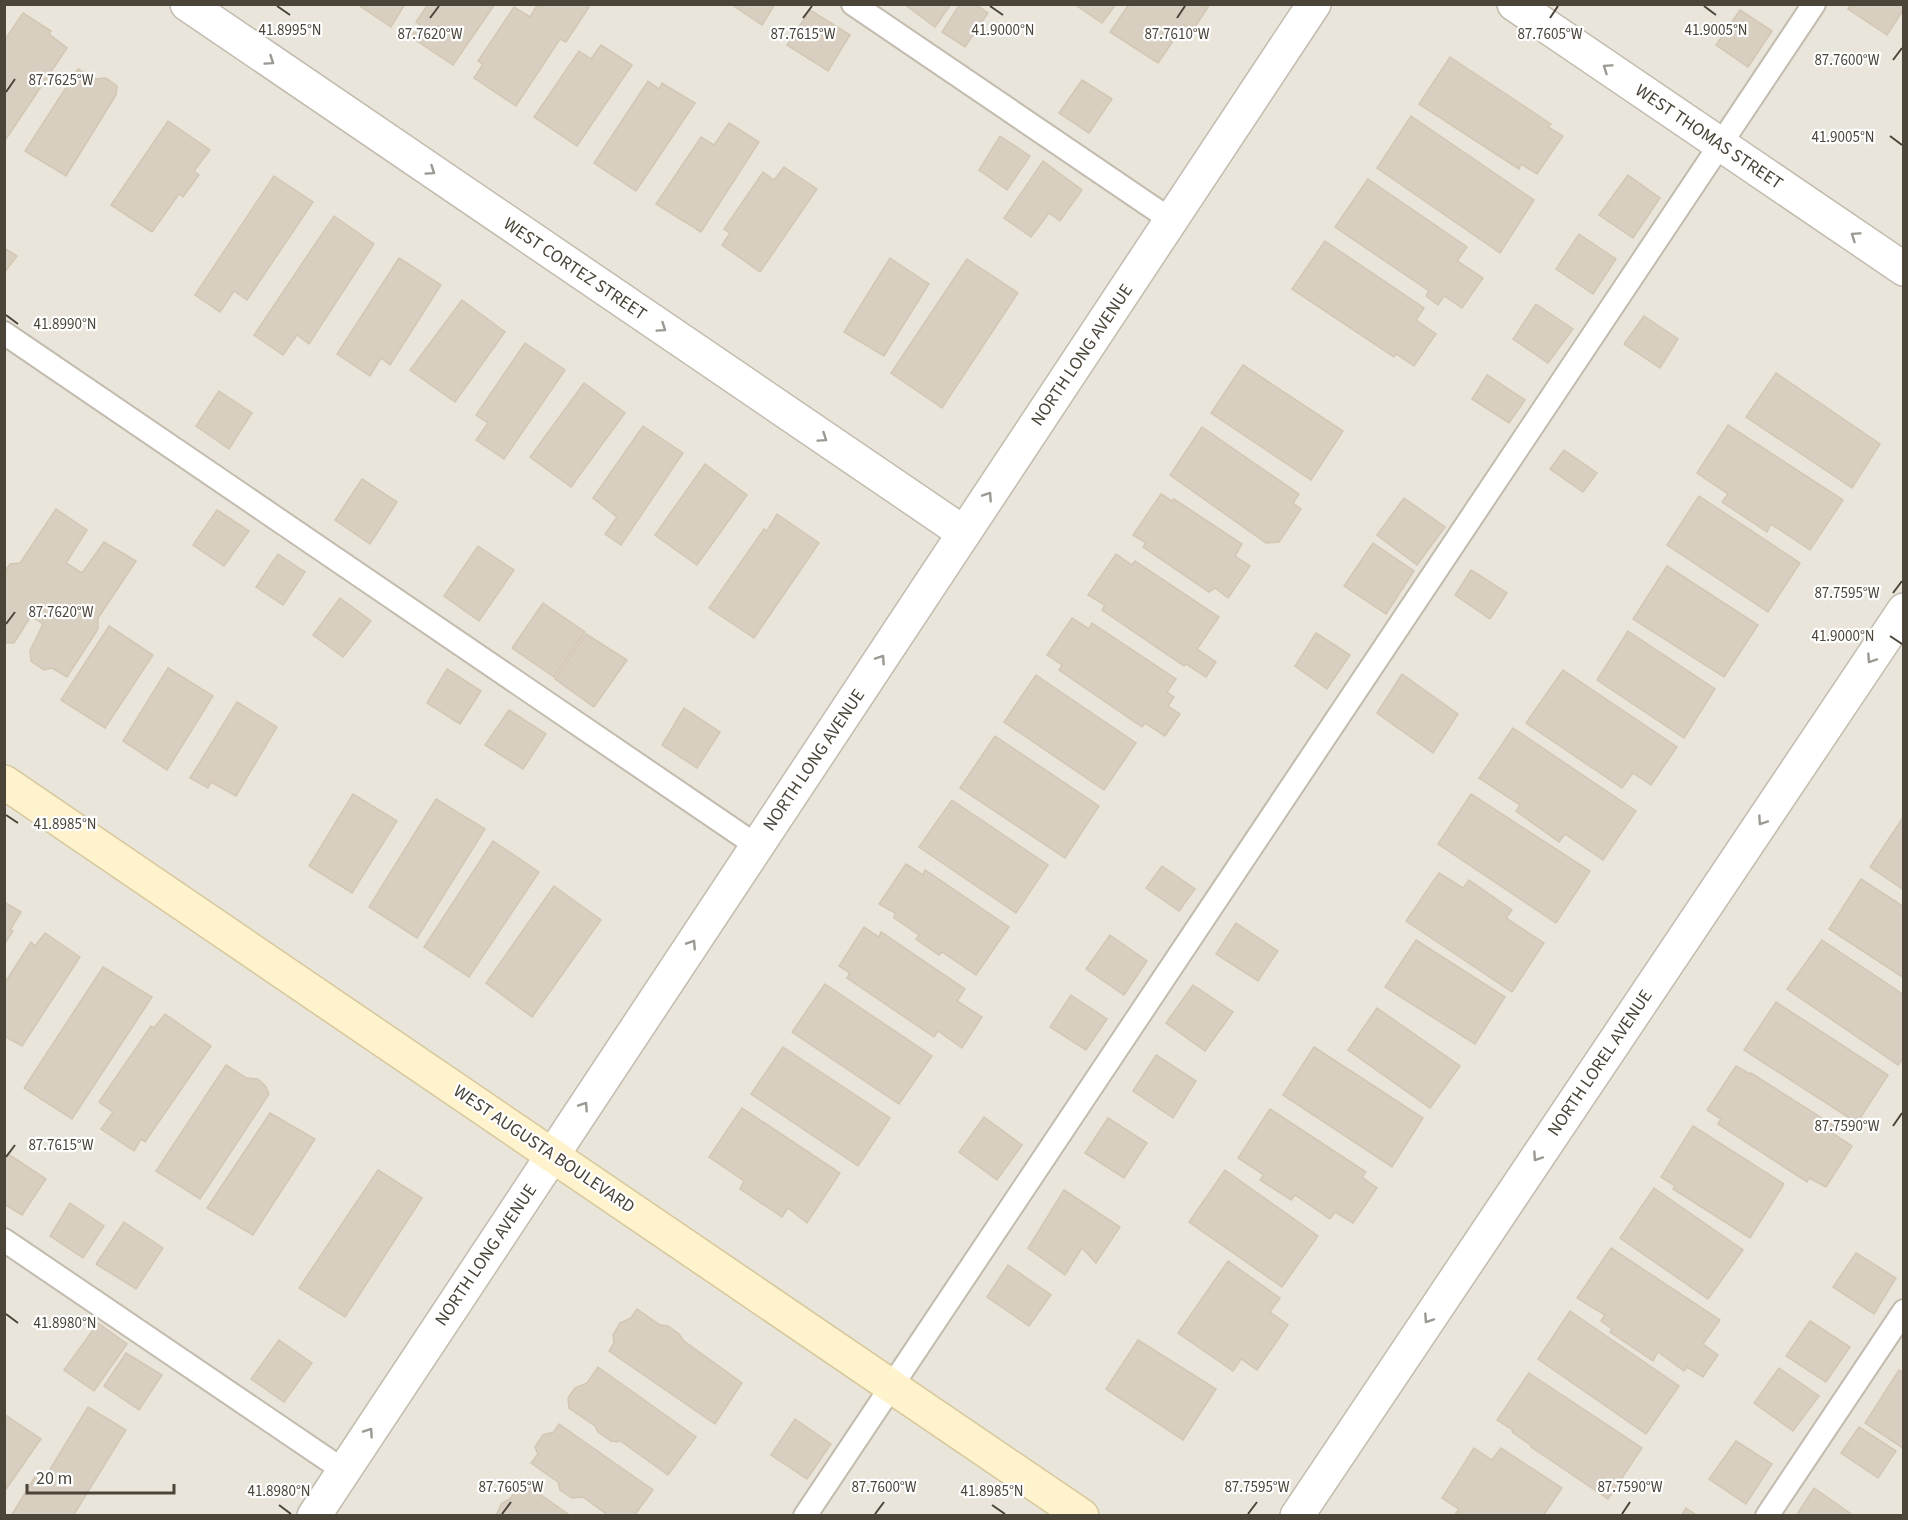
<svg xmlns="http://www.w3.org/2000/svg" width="1908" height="1520" viewBox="0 0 1908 1520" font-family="'Source Sans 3',sans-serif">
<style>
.residential{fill:#eae5da}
.building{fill:#d8cfc1;stroke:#d3c7b4;stroke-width:1.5}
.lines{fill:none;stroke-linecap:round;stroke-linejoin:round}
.lane-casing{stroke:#c2bbae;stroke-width:26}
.street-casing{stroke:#c2bbae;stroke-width:36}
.secondary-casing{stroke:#d6c79b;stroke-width:36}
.lane{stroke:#fff;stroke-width:22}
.street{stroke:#fff;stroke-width:33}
.secondary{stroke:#fff3cd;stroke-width:33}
.oneway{stroke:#9c9892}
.ticks{fill:none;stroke:#4b4439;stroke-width:2}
.labels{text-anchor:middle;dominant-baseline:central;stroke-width:4.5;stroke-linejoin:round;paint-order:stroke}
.street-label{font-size:18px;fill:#4b4439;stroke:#fff}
.ticks-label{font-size:15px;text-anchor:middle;fill:#4b4439;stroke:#fff;stroke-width:4.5;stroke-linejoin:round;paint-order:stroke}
</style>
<rect width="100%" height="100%" fill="#f6f3ec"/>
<rect class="residential" x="5" y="5" width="1898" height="1510"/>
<g class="building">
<polygon points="357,4 405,4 391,27"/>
<polygon points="428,4 495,4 453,65 411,37 420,25 416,22"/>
<polygon points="538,4 586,4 589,7 566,42 560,39 516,106 474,78 483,64 478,61 514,7 530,17"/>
<polygon points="731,4 775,4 762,25"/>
<polygon points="904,4 951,4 935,27"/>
<polygon points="960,4 975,4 988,13 965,47 942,32"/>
<polygon points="1074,4 1116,4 1102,23"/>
<polygon points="1129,4 1210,4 1193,30 1184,25 1158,63 1110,32"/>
<polygon points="1851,4 1904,4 1904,9 1887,35 1848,9"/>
<polygon points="810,10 850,35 828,71 787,45"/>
<polygon points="1740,10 1772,31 1748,67 1716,45"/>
<polygon points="23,13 51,31 49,34 67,48 4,142 4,41"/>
<polygon points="601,45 632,65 577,146 534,117 579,51 591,59"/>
<polygon points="1450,57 1551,124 1548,127 1563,136 1537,174 1521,164 1519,169 1419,104"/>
<polygon points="78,69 95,79 106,78 117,86 116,95 66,176 25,151"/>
<polygon points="1082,80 1112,99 1089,133 1059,113"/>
<polygon points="648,81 659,89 662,83 695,103 636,191 594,163"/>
<polygon points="1411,116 1534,200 1500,253 1377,168"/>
<polygon points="168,121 210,150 194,171 199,175 183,197 179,194 152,232 111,205"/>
<polygon points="729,123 759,142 701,232 656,204 701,137 714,145"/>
<polygon points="1000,136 1030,156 1007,190 979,170"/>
<polygon points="1043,161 1082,190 1060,221 1049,213 1031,237 1004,218"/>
<polygon points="784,167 817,189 760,272 722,245 730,233 724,229 763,172 774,180"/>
<polygon points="1628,175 1660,198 1633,238 1599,215"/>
<polygon points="274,176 313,202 247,300 234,291 220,312 195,295"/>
<polygon points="1368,179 1467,247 1457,261 1483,278 1462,308 1444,296 1438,305 1426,296 1429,291 1335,227"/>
<polygon points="334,216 374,244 309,344 297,335 283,355 254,335"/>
<polygon points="1579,234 1616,259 1593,294 1556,269"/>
<polygon points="1325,241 1424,308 1416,320 1436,334 1414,366 1396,354 1394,357 1292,289"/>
<polygon points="4,248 17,256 4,273"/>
<polygon points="399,258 441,285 390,365 381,358 370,376 337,354"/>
<polygon points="890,258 929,284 884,356 844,332"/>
<polygon points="967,259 1018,293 942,408 891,373"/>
<polygon points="462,300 505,332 455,402 410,370"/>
<polygon points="1536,304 1573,329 1548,363 1513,339"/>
<polygon points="1644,316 1678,339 1660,368 1624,344"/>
<polygon points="525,343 565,370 504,459 476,440 488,423 476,415"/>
<polygon points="1243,365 1343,431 1311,480 1211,413"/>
<polygon points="1776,373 1880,444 1852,488 1746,417"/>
<polygon points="1487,375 1525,400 1509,423 1472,399"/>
<polygon points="584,383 625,413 571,487 530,457"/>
<polygon points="219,391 252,413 229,449 196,426"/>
<polygon points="1728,425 1843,500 1810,550 1771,524 1767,532 1722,502 1728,494 1697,473"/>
<polygon points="643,426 683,453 621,545 605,534 617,517 593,498"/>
<polygon points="1202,427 1299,494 1293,503 1301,509 1279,542 1266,543 1170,475"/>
<polygon points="1564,450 1597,473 1583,492 1550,469"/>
<polygon points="705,464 747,495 697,565 655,535"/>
<polygon points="362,479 397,502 370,544 335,520"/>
<polygon points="1161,494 1172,501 1174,499 1242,544 1235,556 1250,566 1228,598 1215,588 1209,592 1143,547 1146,543 1133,535"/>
<polygon points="1699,496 1800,563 1768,612 1667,545"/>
<polygon points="1404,498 1445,527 1417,565 1377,535"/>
<polygon points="56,509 87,530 66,563 82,573 104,542 136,561 98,618 98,629 67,677 52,668 44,670 31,661 30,651 43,624 31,616 14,643 4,643 4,572 10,564 20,563"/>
<polygon points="217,510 249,531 224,566 193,545"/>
<polygon points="777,514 819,543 754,638 709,608 764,529 767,531"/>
<polygon points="1373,543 1414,571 1386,614 1344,586"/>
<polygon points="478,546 514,570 479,621 444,596"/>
<polygon points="278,554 305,572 283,605 256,587"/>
<polygon points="1116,554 1132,565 1135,561 1219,617 1197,649 1216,662 1206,677 1186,664 1184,666 1102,610 1105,605 1088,595"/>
<polygon points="1667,566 1758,625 1724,677 1633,619"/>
<polygon points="1471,570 1507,593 1490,619 1455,595"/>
<polygon points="340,598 371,621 343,657 313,635"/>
<polygon points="543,603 585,632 554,677 512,648"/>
<polygon points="1072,618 1089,629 1092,623 1176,679 1167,692 1174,697 1168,706 1180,714 1165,736 1145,723 1142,727 1059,670 1062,665 1047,655"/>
<polygon points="109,626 153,655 105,728 61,700"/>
<polygon points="1628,631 1715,689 1684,738 1597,680"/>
<polygon points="1316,633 1350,655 1327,689 1295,666"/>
<polygon points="586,634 627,660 594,707 555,679"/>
<polygon points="168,668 213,696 167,770 123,741"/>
<polygon points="447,669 481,691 460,724 427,703"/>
<polygon points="1563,670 1677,747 1651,785 1633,773 1622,788 1526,723"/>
<polygon points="1402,674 1458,714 1433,753 1377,713"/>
<polygon points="1036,675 1136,743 1104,790 1004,722"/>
<polygon points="237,702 277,727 236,796 211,782 208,788 190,778"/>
<polygon points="684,708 720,732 697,768 662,745"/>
<polygon points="509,710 546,734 523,769 485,745"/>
<polygon points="1513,728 1636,811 1603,860 1565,834 1559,842 1516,811 1520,805 1479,778"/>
<polygon points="995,736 1099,806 1065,858 960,788"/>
<polygon points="353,794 397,821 352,893 309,866"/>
<polygon points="1471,794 1590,871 1556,923 1438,844"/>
<polygon points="436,799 485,829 417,938 369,907"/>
<polygon points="952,800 1048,865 1016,913 919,847"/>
<polygon points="1904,816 1904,890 1870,867"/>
<polygon points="493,841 539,872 469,977 424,947"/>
<polygon points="906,864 923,875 925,870 1009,927 976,975 942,952 939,955 916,939 919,935 894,918 895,913 879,904"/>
<polygon points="1162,866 1195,889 1179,911 1146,888"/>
<polygon points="1439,873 1463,888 1469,880 1512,910 1506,918 1544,943 1512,992 1406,921"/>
<polygon points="1861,879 1904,907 1904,978 1829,929"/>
<polygon points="554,886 601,920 532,1017 486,983"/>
<polygon points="4,902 21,912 10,930 13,931 4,945"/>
<polygon points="1236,923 1278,951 1258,981 1216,954"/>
<polygon points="864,927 879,937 881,932 965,989 957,1001 982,1017 962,1048 938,1031 934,1037 847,978 850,973 839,966"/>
<polygon points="45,933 80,957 22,1046 4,1036 4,984 31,942 35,946"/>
<polygon points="1110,935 1147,961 1124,995 1086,969"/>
<polygon points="1416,940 1505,997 1475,1044 1385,987"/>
<polygon points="1822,940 1904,995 1904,1057 1898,1065 1787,989"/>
<polygon points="103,967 152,997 72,1119 24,1088"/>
<polygon points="825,984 932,1056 899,1104 792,1032"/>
<polygon points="1193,985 1233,1012 1205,1051 1166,1023"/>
<polygon points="1071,995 1107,1019 1086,1050 1050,1027"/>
<polygon points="1776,1002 1888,1075 1857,1123 1744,1050"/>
<polygon points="1377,1008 1460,1066 1430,1108 1348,1050"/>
<polygon points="165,1014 211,1046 145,1142 141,1139 134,1151 101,1129 113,1112 99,1102 151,1026 154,1028"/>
<polygon points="783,1047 890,1118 858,1166 751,1094"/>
<polygon points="1314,1047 1423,1118 1392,1167 1283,1095"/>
<polygon points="1156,1055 1196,1081 1173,1118 1133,1091"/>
<polygon points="226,1065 246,1078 258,1079 266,1087 269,1094 200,1199 156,1171"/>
<polygon points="1736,1066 1750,1074 1751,1073 1836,1127 1832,1133 1852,1146 1826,1187 1809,1178 1807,1182 1718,1124 1721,1119 1707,1110"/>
<polygon points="742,1108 840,1173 807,1223 788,1208 782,1217 740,1189 744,1181 709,1157"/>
<polygon points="1270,1109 1366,1172 1362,1177 1377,1188 1353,1223 1335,1212 1330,1219 1295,1195 1291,1200 1260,1180 1264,1175 1238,1158"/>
<polygon points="270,1113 315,1139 253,1235 207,1208"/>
<polygon points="984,1117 1022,1145 997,1180 959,1152"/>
<polygon points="1108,1118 1147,1143 1124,1178 1085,1153"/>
<polygon points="1693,1126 1784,1184 1750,1238 1673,1189 1675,1186 1661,1177"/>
<polygon points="8,1154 46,1179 22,1215 4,1204 4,1158"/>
<polygon points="378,1170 422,1198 345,1317 299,1288"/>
<polygon points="1225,1170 1318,1236 1282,1287 1189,1222"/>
<polygon points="1654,1188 1743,1250 1708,1299 1620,1238"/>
<polygon points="1064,1190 1120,1227 1096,1263 1082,1248 1065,1275 1028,1248"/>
<polygon points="70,1203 104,1226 83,1258 50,1236"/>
<polygon points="124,1222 163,1248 136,1289 96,1264"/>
<polygon points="1611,1248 1720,1320 1703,1344 1718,1355 1703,1377 1687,1367 1684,1371 1658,1352 1653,1361 1610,1332 1612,1329 1601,1321 1605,1315 1577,1298"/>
<polygon points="1856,1253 1896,1278 1874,1314 1833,1287"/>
<polygon points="1228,1261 1280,1298 1270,1312 1288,1325 1257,1370 1241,1359 1233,1371 1178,1333"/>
<polygon points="1008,1265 1051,1295 1029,1326 987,1297"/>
<polygon points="637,1309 660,1325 668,1326 679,1334 684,1341 742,1383 715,1424 609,1351 614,1343 613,1335 620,1323 631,1318"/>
<polygon points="1570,1311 1679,1386 1646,1434 1538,1359"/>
<polygon points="1810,1321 1850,1347 1826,1382 1786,1356"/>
<polygon points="98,1323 127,1344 94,1391 64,1370"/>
<polygon points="279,1340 312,1363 284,1402 251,1379"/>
<polygon points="1138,1340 1216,1389 1183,1440 1106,1389"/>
<polygon points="126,1353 162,1375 139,1410 104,1386"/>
<polygon points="598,1367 696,1437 668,1475 619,1440 618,1442 611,1441 598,1432 595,1426 569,1408 568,1398 575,1388 587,1383"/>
<polygon points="1779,1368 1819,1396 1793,1431 1754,1403"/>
<polygon points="1899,1370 1904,1373 1903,1448 1865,1423"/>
<polygon points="1529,1373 1642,1448 1608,1499 1531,1447 1532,1446 1512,1432 1513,1430 1497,1420"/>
<polygon points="88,1407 126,1430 73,1516 11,1516 38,1472 46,1476"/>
<polygon points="4,1414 41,1439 4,1492"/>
<polygon points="795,1419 831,1444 807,1479 771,1455"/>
<polygon points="559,1424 653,1490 634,1516 609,1516 583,1497 572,1498 560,1490 558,1482 531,1463 538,1454 535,1447 543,1435 554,1432"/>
<polygon points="1859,1427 1896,1451 1878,1478 1841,1453"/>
<polygon points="1736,1441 1772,1464 1746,1504 1709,1479"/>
<polygon points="1474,1448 1492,1460 1501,1448 1562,1488 1543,1516 1454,1516 1459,1509 1442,1498"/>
<polygon points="521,1481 571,1516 496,1516 501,1504 511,1498"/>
<polygon points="1814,1488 1854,1516 1796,1516"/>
<polygon points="1686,1508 1698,1516 1681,1516"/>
</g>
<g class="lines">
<defs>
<g id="lane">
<polyline points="853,4 1171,220"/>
<polyline points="4,333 757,846"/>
<polyline points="4,1240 343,1470"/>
<polyline points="805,1516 1814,4"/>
<polyline points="1767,1516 1904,1311"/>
</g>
<g id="street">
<polyline points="187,4 964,533"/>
<polyline points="1514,4 1904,269"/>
<polyline points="314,1516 1314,4"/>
<polyline points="1297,1516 1904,610"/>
</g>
<polyline id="secondary" points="4,782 1082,1516"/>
</defs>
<use href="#lane" class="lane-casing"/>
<use href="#street" class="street-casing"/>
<use href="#secondary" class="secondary-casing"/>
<use href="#lane" class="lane"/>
<use href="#street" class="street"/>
<use href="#secondary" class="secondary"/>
</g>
<defs><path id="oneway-chevron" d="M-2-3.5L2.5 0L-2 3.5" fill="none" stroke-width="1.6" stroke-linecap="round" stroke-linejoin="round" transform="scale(1.5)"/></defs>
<g class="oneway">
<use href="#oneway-chevron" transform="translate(270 61) rotate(34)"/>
<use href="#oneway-chevron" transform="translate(1607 68) rotate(-146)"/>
<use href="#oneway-chevron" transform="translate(431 171) rotate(34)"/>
<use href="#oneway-chevron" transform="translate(1855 236) rotate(-146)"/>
<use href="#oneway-chevron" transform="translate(662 328) rotate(34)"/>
<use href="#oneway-chevron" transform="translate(823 438) rotate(34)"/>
<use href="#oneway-chevron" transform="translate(988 496) rotate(-56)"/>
<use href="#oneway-chevron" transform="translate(881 659) rotate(-56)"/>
<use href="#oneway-chevron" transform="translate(1871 659) rotate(124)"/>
<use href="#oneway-chevron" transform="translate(1762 821) rotate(124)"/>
<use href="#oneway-chevron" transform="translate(692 944) rotate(-57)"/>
<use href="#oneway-chevron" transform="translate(584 1106) rotate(-56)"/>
<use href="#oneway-chevron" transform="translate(1537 1157) rotate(124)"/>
<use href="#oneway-chevron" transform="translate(1428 1319) rotate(124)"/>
<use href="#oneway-chevron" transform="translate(369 1432) rotate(-56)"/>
</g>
<path class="ticks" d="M277,6L290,15M990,6L1003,15M1704,6L1716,15M430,18L439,6M803,18L812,6M1177,18L1185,6M1550,18L1558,6M1893,60L1902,48M6,92L15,79M1890,136L1902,145M6,315L18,324M1893,593L1902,581M6,624L15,612M1890,636L1902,644M6,815L18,823M1893,1126L1902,1113M6,1157L15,1145M6,1314L18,1323M279,1505L291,1514M992,1505L1005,1514M502,1514L511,1502M875,1514L884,1502M1248,1514L1257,1502M1622,1514L1630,1502"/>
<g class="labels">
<g class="street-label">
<text transform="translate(1709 137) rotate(34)">WEST THOMAS STREET</text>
<text transform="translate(575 269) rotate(34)">WEST CORTEZ STREET</text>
<text transform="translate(1082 355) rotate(-56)">NORTH LONG AVENUE</text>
<text transform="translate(814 760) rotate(-56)">NORTH LONG AVENUE</text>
<text transform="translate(1600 1063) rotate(-56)">NORTH LOREL AVENUE</text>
<text transform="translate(544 1149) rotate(34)">WEST AUGUSTA BOULEVARD</text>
<text transform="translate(486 1255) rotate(-56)">NORTH LONG AVENUE</text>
</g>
</g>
<g class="ticks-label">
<text x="290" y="35">41.8995°N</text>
<text x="1003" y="35">41.9000°N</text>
<text x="1716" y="35">41.9005°N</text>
<text x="430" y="39">87.7620°W</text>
<text x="803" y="39">87.7615°W</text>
<text x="1177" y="39">87.7610°W</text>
<text x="1550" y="39">87.7605°W</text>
<text x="1847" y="65">87.7600°W</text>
<text x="61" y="85">87.7625°W</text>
<text x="1843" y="142">41.9005°N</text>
<text x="65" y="329">41.8990°N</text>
<text x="1847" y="598">87.7595°W</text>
<text x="61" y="617">87.7620°W</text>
<text x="1843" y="641">41.9000°N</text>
<text x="65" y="829">41.8985°N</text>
<text x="1847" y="1131">87.7590°W</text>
<text x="61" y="1150">87.7615°W</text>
<text x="65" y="1328">41.8980°N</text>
<text x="511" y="1492">87.7605°W</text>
<text x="884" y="1492">87.7600°W</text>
<text x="1257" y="1492">87.7595°W</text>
<text x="1630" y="1492">87.7590°W</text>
<text x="279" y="1496">41.8980°N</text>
<text x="992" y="1496">41.8985°N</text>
</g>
<rect width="1908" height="1520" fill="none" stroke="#4b4439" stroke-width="12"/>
<path d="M27 1484v9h147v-9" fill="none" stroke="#4b4439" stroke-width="3"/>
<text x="36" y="1484" font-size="18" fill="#4b4439" stroke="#ffffff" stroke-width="4.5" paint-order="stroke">20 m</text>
</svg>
